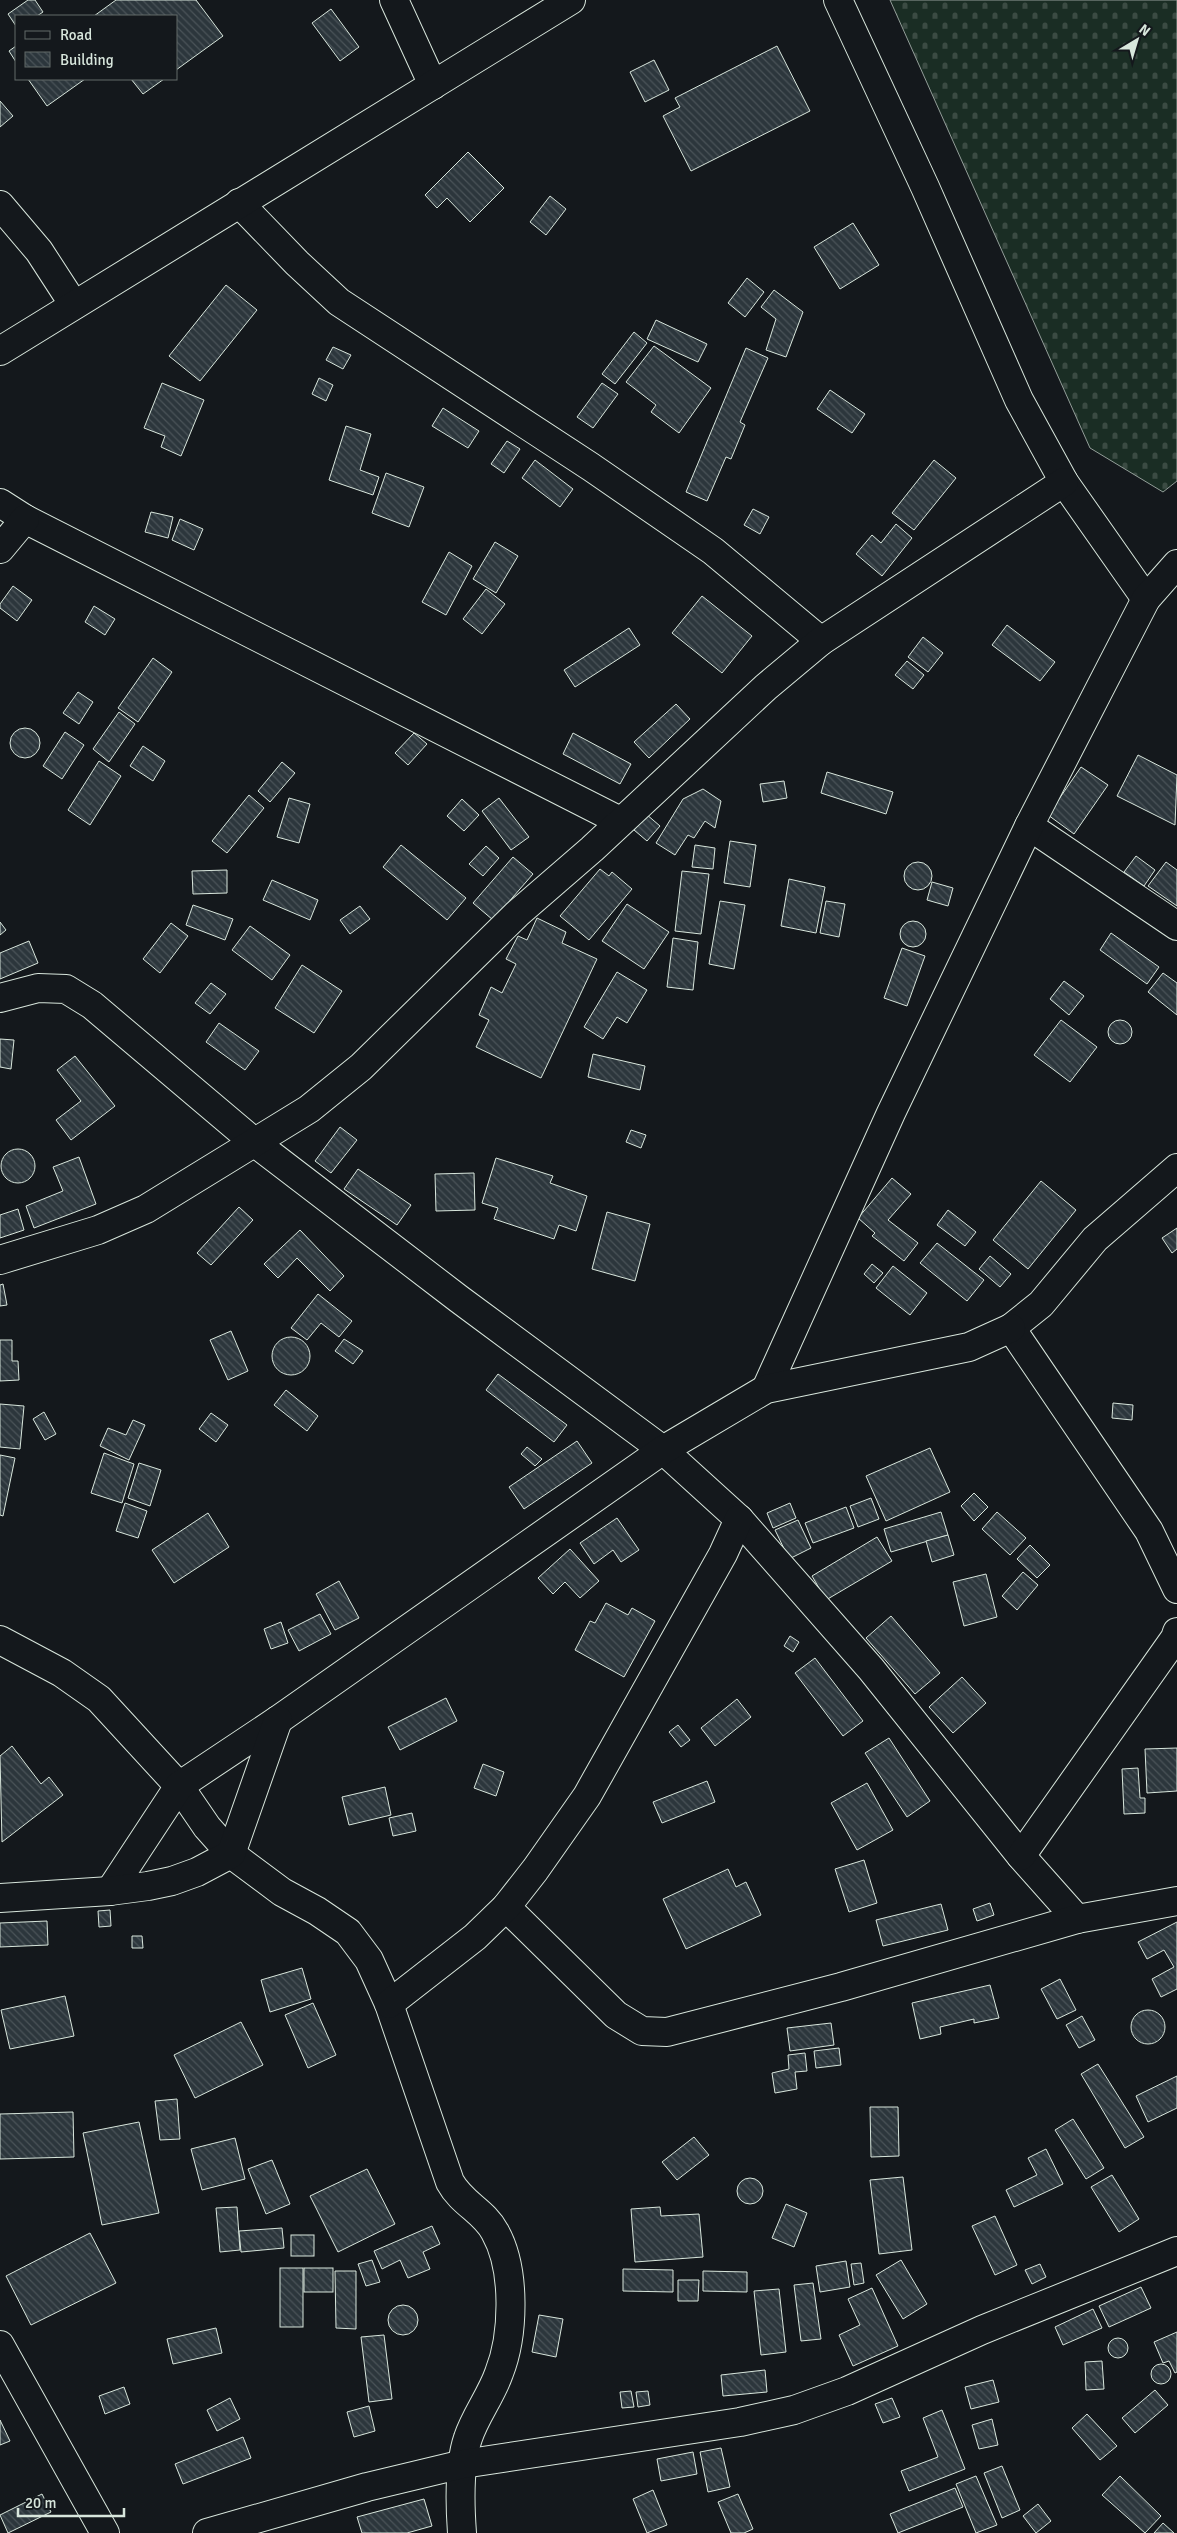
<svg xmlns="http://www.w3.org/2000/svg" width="1177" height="2533" viewBox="0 0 1177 2533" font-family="Signika,sans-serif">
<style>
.cemetery{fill:url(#cemetery-stones);stroke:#939e99}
.building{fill:url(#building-back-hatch);stroke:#d8e6dc}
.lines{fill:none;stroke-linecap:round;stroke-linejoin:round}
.street-casing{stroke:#d8e6dc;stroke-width:30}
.street{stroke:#14181c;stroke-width:28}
</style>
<defs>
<pattern id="cemetery-stones" width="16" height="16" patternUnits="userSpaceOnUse" patternTransform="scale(1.25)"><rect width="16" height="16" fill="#1a2d24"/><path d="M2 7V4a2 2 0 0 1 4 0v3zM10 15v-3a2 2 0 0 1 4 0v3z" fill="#3b4b43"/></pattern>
<pattern id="building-back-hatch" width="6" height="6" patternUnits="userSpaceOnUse" patternTransform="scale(1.25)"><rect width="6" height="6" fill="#2c363c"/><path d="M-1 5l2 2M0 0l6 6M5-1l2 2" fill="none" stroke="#4a5358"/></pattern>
</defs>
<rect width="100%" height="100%" fill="#14181c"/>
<polygon class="cemetery" points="890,0 1177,0 1177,481 1163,492 1090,448"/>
<g class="building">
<polygon points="28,0 35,0 43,12 37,16 16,16 16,26 8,14"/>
<polygon points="116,0 196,0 223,36 176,70 176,16 94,16"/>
<polygon points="331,9 359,47 340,61 312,23"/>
<polygon points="16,46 16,62 9,51"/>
<polygon points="777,46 810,111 691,171 663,116 680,107 675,98"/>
<polygon points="654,60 669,90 645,102 630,72"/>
<polygon points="28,79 85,79 47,106"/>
<polygon points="131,79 164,79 143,94"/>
<polygon points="0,101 13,116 0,127"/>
<polygon points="468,152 504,188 470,222 447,198 437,208 425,195"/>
<polygon points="550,196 566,209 546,235 530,222"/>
<polygon points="853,223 879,265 840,289 814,247"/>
<polygon points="747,278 764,292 745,317 728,303"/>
<polygon points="226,285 257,310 200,381 169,356"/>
<polygon points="774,290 803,312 786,357 766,350 776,319 761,307"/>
<polygon points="656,320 707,344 698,362 647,339"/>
<polygon points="634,332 647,343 615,384 602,374"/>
<polygon points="654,346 711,388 679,433 651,412 656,405 626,382"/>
<polygon points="333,347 351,355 343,369 326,360"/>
<polygon points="746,348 768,358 740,422 745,425 731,459 726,457 707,501 686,492"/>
<polygon points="319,378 333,385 326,401 312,394"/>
<polygon points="162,383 204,400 181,456 161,447 165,436 144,428"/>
<polygon points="602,383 618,394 593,428 577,417"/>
<polygon points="830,390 865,414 852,433 817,409"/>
<polygon points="443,408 479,431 468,448 432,426"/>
<polygon points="346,426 371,434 360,470 379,477 373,495 329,480"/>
<polygon points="507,441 520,449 504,473 491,464"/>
<polygon points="535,460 573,489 560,507 522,478"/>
<polygon points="934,460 956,478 914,530 892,513"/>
<polygon points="386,473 424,487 409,527 372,513"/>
<polygon points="753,509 769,517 760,534 744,525"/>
<polygon points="151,512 173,517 168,538 145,532"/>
<polygon points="180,519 203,529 194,550 172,540"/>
<polygon points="896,524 912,538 882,576 856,554 872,535 881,543"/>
<polygon points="495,542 518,556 496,593 473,579"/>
<polygon points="449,552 472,566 446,615 422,602"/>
<polygon points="13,586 32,600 17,621 0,608 0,604"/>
<polygon points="486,589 505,604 482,634 463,619"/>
<polygon points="702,596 752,636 722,673 672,633"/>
<polygon points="94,606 115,619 105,635 85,622"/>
<polygon points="1007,625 1055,662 1040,681 992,645"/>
<polygon points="629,628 640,645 575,687 564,670"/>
<polygon points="923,637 943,653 928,672 908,657"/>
<polygon points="153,658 172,672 138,722 118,708"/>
<polygon points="907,661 924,675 913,689 895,675"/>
<polygon points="78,692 93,702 79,724 63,713"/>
<polygon points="676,704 690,719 649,758 634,742"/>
<polygon points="119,712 135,724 109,762 93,749"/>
<circle cx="25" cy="743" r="15"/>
<polygon points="65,732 84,745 62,779 43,766"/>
<polygon points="414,733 427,744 408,765 395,753"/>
<polygon points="573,733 631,764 620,784 563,754"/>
<polygon points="143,746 165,761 153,781 130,766"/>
<polygon points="1138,755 1177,775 1175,825 1117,796"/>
<polygon points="99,761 121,776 90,825 68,810"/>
<polygon points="282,762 295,773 270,802 258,791"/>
<polygon points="1081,767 1108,785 1074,834 1048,815"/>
<polygon points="827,772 893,792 886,814 821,793"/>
<polygon points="784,781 787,798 763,802 760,784"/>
<polygon points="703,789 721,801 715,828 705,821 694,838 688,835 675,855 656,843 683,799"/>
<polygon points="249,795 264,808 227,853 212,841"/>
<polygon points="289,798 310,804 299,843 277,837"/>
<polygon points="499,798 529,837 511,850 482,811"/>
<polygon points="462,799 479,815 464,831 447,816"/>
<polygon points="646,814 660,826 647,841 634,830"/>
<polygon points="730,841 756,845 750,887 724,883"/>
<polygon points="401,845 466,898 447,920 383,867"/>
<polygon points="695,845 715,848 713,869 692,867"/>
<polygon points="486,846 499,858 483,876 469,864"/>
<polygon points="1136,856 1155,870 1144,886 1124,872"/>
<polygon points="513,857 533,874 493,920 473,903"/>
<polygon points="1166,862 1177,870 1177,906 1148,886"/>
<circle cx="918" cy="876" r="14"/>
<polygon points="600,869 609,876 612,872 632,889 589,940 560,916"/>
<polygon points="227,870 227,893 193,894 192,871"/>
<polygon points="682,871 709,874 701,934 675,931"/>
<polygon points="789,879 825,887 816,933 781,926"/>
<polygon points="272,880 318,900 310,920 263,900"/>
<polygon points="932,882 953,888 948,906 927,900"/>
<polygon points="720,901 745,905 734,969 709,964"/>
<polygon points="826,901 845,904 839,937 820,933"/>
<polygon points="627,904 669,932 644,969 602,941"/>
<polygon points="193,905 233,919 225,940 186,925"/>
<polygon points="360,906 370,919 350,934 340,920"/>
<polygon points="537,918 566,932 562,943 597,959 541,1078 476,1047 489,1020 479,1015 491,987 502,993 516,964 506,959 518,936 527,940"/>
<circle cx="913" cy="934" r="13"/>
<polygon points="0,922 6,930 0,935"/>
<polygon points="171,923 188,936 160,973 143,959"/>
<polygon points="250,926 290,955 272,980 232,950"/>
<polygon points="1111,933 1159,967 1147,984 1100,950"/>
<polygon points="673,938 698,942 693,990 667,987"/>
<polygon points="29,941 38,963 0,979 0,953"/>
<polygon points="902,948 925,956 907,1006 884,998"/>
<polygon points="302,965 342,991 314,1033 275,1008"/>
<polygon points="617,972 647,990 627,1023 617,1017 603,1039 584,1027"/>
<polygon points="1163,973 1177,983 1177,1015 1148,992"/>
<polygon points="1064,981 1084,996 1069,1015 1050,999"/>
<polygon points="211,983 226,994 210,1014 195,1003"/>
<circle cx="1120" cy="1032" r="12"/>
<polygon points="1061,1020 1097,1047 1070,1082 1034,1055"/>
<polygon points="219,1023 259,1051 245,1070 206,1042"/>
<polygon points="0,1039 14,1040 11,1069 0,1067"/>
<polygon points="593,1054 645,1066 640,1090 588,1077"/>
<polygon points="75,1056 115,1106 71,1140 56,1120 81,1101 57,1070"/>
<polygon points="340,1127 357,1140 331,1173 315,1161"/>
<polygon points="631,1130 646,1135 641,1148 626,1142"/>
<circle cx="18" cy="1166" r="17"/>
<polygon points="79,1157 96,1204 34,1228 26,1206 63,1191 53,1167"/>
<polygon points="496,1158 553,1176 550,1183 587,1196 576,1231 559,1225 554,1239 494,1219 498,1208 482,1203"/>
<polygon points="358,1169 411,1205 397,1225 344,1189"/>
<polygon points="474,1173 475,1210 436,1211 435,1174"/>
<polygon points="892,1178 911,1194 888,1220 918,1243 904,1261 872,1236 875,1233 858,1218"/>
<polygon points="1041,1181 1076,1210 1028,1269 993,1240"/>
<polygon points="239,1207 253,1220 211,1265 197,1253"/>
<polygon points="18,1209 24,1230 0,1238 0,1215"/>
<polygon points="948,1210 976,1232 965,1246 937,1225"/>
<polygon points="607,1212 650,1224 635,1281 592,1269"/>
<polygon points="1177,1228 1177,1249 1172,1253 1162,1238"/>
<polygon points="300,1230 344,1276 330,1291 297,1258 278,1278 264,1264"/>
<polygon points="937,1243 984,1280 967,1301 920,1263"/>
<polygon points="990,1256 1011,1274 1000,1287 979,1269"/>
<polygon points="872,1264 883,1273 874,1283 864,1274"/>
<polygon points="893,1266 927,1293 910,1315 876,1288"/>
<polygon points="3,1284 7,1305 0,1306 0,1285"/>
<polygon points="318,1294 352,1321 339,1337 321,1323 307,1340 291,1328"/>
<polygon points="231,1331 248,1371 228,1380 210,1340"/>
<circle cx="291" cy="1356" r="19"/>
<polygon points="344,1339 363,1351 353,1364 335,1351"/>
<polygon points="0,1340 12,1340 12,1361 18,1361 19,1380 0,1381"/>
<polygon points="498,1374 567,1425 554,1442 486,1390"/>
<polygon points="286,1390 318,1416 307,1431 274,1405"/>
<polygon points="1113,1403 1133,1405 1132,1420 1112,1418"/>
<polygon points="0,1404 24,1406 20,1449 0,1447"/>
<polygon points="44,1412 56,1434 45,1440 33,1419"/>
<polygon points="211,1413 228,1425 216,1442 199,1429"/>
<polygon points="133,1420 145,1425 129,1460 100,1446 108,1428 126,1435"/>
<polygon points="577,1441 592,1463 524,1509 509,1487"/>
<polygon points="527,1447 542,1459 535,1466 521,1454"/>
<polygon points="930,1448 950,1492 886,1521 866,1476"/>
<polygon points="104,1453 134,1464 122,1503 91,1493"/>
<polygon points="0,1455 15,1458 3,1516 0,1515"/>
<polygon points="139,1463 161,1470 150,1506 128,1498"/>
<polygon points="974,1493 988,1507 974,1521 961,1506"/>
<polygon points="871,1498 879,1519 858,1527 850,1506"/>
<polygon points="125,1503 147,1511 138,1538 116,1531"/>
<polygon points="790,1503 796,1518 773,1528 767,1513"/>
<polygon points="846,1507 854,1528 813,1543 805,1523"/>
<polygon points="941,1512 948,1535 891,1552 884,1529"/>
<polygon points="997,1512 1026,1538 1010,1555 982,1529"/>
<polygon points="208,1513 229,1547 174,1583 152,1550"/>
<polygon points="617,1518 639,1550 621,1562 613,1550 594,1564 580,1543"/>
<polygon points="798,1520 811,1548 789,1559 775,1530"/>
<polygon points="948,1535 954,1555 932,1562 926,1541"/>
<polygon points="877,1537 892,1561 826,1600 812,1576"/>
<polygon points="1030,1545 1050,1565 1037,1578 1017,1559"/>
<polygon points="570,1549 599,1581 580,1598 565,1582 553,1594 538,1578"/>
<polygon points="1023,1572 1038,1585 1017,1610 1002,1596"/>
<polygon points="986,1574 997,1617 964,1626 953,1582"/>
<polygon points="339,1581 359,1618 335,1630 316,1594"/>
<polygon points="606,1603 628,1615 632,1608 655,1621 624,1677 575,1650 590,1621 595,1623"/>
<polygon points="320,1614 331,1634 299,1651 288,1630"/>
<polygon points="891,1616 940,1673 915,1694 866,1638"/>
<polygon points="281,1622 288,1643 271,1649 264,1629"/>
<polygon points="790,1636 799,1642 793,1652 784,1646"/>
<polygon points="815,1658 863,1721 843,1736 795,1673"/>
<polygon points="962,1677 986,1703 953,1733 929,1707"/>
<polygon points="446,1698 457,1721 400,1750 388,1727"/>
<polygon points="737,1699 751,1717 715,1746 701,1728"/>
<polygon points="678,1725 690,1740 681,1747 669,1732"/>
<polygon points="889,1738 930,1801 907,1817 865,1753"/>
<polygon points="12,1746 41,1784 49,1777 63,1795 2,1842 0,1756"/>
<polygon points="1177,1748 1177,1791 1147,1793 1145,1749"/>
<polygon points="483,1764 504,1772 496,1796 474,1788"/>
<polygon points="1138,1768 1140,1798 1145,1798 1145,1813 1124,1814 1122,1769"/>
<polygon points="707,1781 715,1802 662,1823 653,1802"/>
<polygon points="867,1783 893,1830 857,1850 831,1803"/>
<polygon points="385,1787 391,1815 349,1825 342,1797"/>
<polygon points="412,1813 416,1831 393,1836 389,1818"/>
<polygon points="864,1860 877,1903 849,1912 835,1869"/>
<polygon points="728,1869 736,1887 746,1882 761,1915 686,1949 663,1899"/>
<polygon points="990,1903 994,1915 977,1921 973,1909"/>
<polygon points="941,1904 948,1930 883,1946 876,1920"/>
<polygon points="110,1910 111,1926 99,1927 98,1911"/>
<polygon points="47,1921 48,1945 0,1947 0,1923"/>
<polygon points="1177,1922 1177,1989 1161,1997 1152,1979 1174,1967 1164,1950 1147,1959 1138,1942"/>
<polygon points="132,1936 142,1936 143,1948 132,1948"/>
<polygon points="302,1968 311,1999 270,2012 261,1980"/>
<polygon points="1060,1979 1076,2010 1057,2019 1041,1989"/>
<polygon points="990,1985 999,2018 974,2023 974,2019 940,2027 941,2034 920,2039 912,2003"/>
<polygon points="65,1996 74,2036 10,2049 1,2010"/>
<polygon points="313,2003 336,2055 308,2068 285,2015"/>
<circle cx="1148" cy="2027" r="17"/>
<polygon points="1082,2016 1095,2040 1079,2048 1066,2025"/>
<polygon points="241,2022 263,2065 195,2098 174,2055"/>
<polygon points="831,2023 834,2045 790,2051 787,2028"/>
<polygon points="839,2048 841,2065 816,2068 814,2051"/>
<polygon points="805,2053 807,2071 795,2072 797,2089 775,2093 772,2073 789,2069 788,2055"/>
<polygon points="1098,2064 1144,2137 1125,2148 1081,2074"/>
<polygon points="1177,2076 1177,2108 1148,2122 1136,2096"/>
<polygon points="177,2099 180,2139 160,2140 155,2101"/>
<polygon points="870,2107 898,2107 899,2156 871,2157"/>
<polygon points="73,2112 74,2157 0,2159 0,2114"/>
<polygon points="1073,2119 1104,2168 1086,2179 1055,2130"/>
<polygon points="139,2122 159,2213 102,2225 83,2133"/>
<polygon points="694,2137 709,2155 677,2180 662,2162"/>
<polygon points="235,2138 245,2179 202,2190 191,2149"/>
<polygon points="1046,2149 1063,2184 1014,2207 1006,2190 1037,2175 1028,2158"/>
<polygon points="272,2160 290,2204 266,2214 248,2169"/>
<polygon points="367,2169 395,2224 338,2252 310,2196"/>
<polygon points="1112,2175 1139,2219 1119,2232 1091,2187"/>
<polygon points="903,2177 912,2250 879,2254 870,2180"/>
<circle cx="750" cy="2191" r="13"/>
<polygon points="786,2204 807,2213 794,2247 772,2238"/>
<polygon points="237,2207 240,2250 220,2252 216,2208"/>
<polygon points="660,2207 661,2216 699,2214 703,2257 635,2262 631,2209"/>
<polygon points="995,2216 1017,2265 995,2275 972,2226"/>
<polygon points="432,2226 440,2244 423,2252 430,2269 408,2278 400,2260 382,2269 374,2251"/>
<polygon points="282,2228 284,2248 241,2252 239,2231"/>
<polygon points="90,2233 116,2283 31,2325 6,2276"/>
<rect x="291" y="2235" width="23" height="21"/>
<polygon points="372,2260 380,2282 366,2286 358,2264"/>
<polygon points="901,2260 927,2304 903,2319 876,2275"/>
<polygon points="846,2261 850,2287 820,2292 816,2266"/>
<polygon points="861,2263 864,2283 854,2285 851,2264"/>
<polygon points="1040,2264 1046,2277 1032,2284 1025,2270"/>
<rect x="280" y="2268" width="23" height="59"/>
<rect x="304" y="2268" width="29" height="24"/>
<polygon points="623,2269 673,2270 673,2292 623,2291"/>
<polygon points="335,2271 356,2271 356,2329 336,2328"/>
<polygon points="703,2271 747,2272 747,2292 703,2291"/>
<polygon points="678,2280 699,2280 698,2301 678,2301"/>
<polygon points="813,2283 821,2339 801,2341 794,2285"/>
<polygon points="1141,2287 1151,2308 1109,2327 1099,2306"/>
<polygon points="872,2288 898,2346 853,2366 839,2335 860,2325 848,2299"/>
<polygon points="779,2289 786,2352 761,2355 754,2291"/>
<circle cx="403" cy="2320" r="15"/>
<polygon points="1093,2309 1102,2328 1063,2345 1055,2327"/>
<polygon points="539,2315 563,2319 556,2357 532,2352"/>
<polygon points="216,2328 222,2353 173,2364 167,2339"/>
<polygon points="1177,2332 1177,2372 1175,2373 1169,2361 1163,2363 1154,2342"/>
<polygon points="384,2335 392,2399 369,2402 361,2337"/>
<circle cx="1118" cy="2348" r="10"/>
<polygon points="1102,2361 1104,2389 1086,2390 1085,2362"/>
<circle cx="1161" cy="2374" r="10"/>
<polygon points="765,2370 767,2392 723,2396 721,2375"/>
<polygon points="993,2380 999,2402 971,2409 965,2387"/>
<polygon points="124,2387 130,2404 105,2414 99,2396"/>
<polygon points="1155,2390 1168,2405 1135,2433 1122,2418"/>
<polygon points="631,2391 634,2407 622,2408 620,2392"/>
<polygon points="648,2391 650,2405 638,2407 636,2392"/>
<polygon points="230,2398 240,2419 217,2431 207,2410"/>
<polygon points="892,2398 900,2417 883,2423 875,2404"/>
<polygon points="369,2406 375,2431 354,2437 347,2412"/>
<polygon points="942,2410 965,2469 909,2491 901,2471 938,2457 923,2418"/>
<polygon points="1087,2414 1117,2446 1100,2460 1072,2428"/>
<polygon points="992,2419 998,2445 979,2449 972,2425"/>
<polygon points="0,2420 10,2441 0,2445"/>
<polygon points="243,2437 251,2458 183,2484 175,2464"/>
<polygon points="721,2448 730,2487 708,2492 700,2452"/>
<polygon points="693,2452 697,2474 661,2481 657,2459"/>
<polygon points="1002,2466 1020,2510 1002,2518 984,2473"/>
<polygon points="976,2476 997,2525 976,2533 956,2484"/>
<polygon points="1120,2476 1161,2516 1145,2533 1102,2495"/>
<polygon points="955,2488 963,2507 898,2533 890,2514"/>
<polygon points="653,2490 667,2525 647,2533 633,2499"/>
<polygon points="42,2494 51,2512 8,2533 0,2515"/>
<polygon points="738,2494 753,2529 744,2533 731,2533 718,2502"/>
<polygon points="424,2499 432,2526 407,2533 362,2533 357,2517"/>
<polygon points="1038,2504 1051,2521 1036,2533 1023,2516"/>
<polygon points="1163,2523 1174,2533 1154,2533"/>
</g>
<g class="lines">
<defs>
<g id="street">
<polyline points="394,0 433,85"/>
<polyline points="838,0 925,187 1019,400 1064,482 1146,599"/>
<polyline points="239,203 297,263 339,302 591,467 713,551 821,641"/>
<polyline points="0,205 39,251 74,305"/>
<polyline points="0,351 571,0"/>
<polyline points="0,503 25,519 620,821"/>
<polyline points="0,549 25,519"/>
<polyline points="1029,826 1177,926"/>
<polyline points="0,998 38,988 66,989 92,1005 254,1142 459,1299 663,1450 739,1519 871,1669 1021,1856 1077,1919"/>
<polyline points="1177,1168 1095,1239 1041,1304 1011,1328 1149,1531 1177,1589"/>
<polyline points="0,1260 98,1230 146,1209 309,1109 361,1067 517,914 592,849 766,687 821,641 1064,482"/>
<polyline points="766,1389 891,1113 1029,826 1146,599 1177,564"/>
<path d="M0,1640L62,1673L99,1699L179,1786L207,1827L231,1854L282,1892L317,1911L348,1932L369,1960L389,2004L450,2182C462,2204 484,2211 495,2232C516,2269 514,2335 499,2373C491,2396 475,2416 468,2438C459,2464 460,2506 462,2533"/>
<polyline points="1021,1856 1175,1638 1177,1632"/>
<polyline points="110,1891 179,1786 278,1720 663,1450 766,1389 969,1347 1011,1328"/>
<polyline points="0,1898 110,1891 148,1886 172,1881 197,1872 231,1854 278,1720"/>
<polyline points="506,1907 616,2015 642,2031 667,2032 841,1987 1077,1919 1177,1901"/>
<polyline points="389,2004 475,1937 506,1907 535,1870 587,1796 723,1554 739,1519"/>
<polyline points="0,2345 105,2533"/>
<polyline points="207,2533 367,2487 463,2464 740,2422 794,2410 847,2391 982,2330 1177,2251"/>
</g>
</defs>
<use href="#street" class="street-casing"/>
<use href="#street" class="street"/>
</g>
<rect x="15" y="15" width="162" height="65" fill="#14181c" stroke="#626a69"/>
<rect x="25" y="31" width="25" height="8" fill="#14181c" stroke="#626a69"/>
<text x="60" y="40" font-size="15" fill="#d8e6dc">Road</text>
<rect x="25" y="52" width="25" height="15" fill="url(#building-back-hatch)" stroke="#626a69"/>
<text x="60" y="65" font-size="15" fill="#d8e6dc">Building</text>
<g transform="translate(1137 40) rotate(38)" stroke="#14181c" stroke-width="4" paint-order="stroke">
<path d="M0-4L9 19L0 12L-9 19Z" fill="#d8e6dc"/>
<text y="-8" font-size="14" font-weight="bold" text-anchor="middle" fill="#d8e6dc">N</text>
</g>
<path d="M18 2508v8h106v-8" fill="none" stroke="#d8e6dc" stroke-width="2.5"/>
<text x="25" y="2508" font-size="15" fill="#d8e6dc" stroke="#14181c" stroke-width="4" paint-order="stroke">20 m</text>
</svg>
